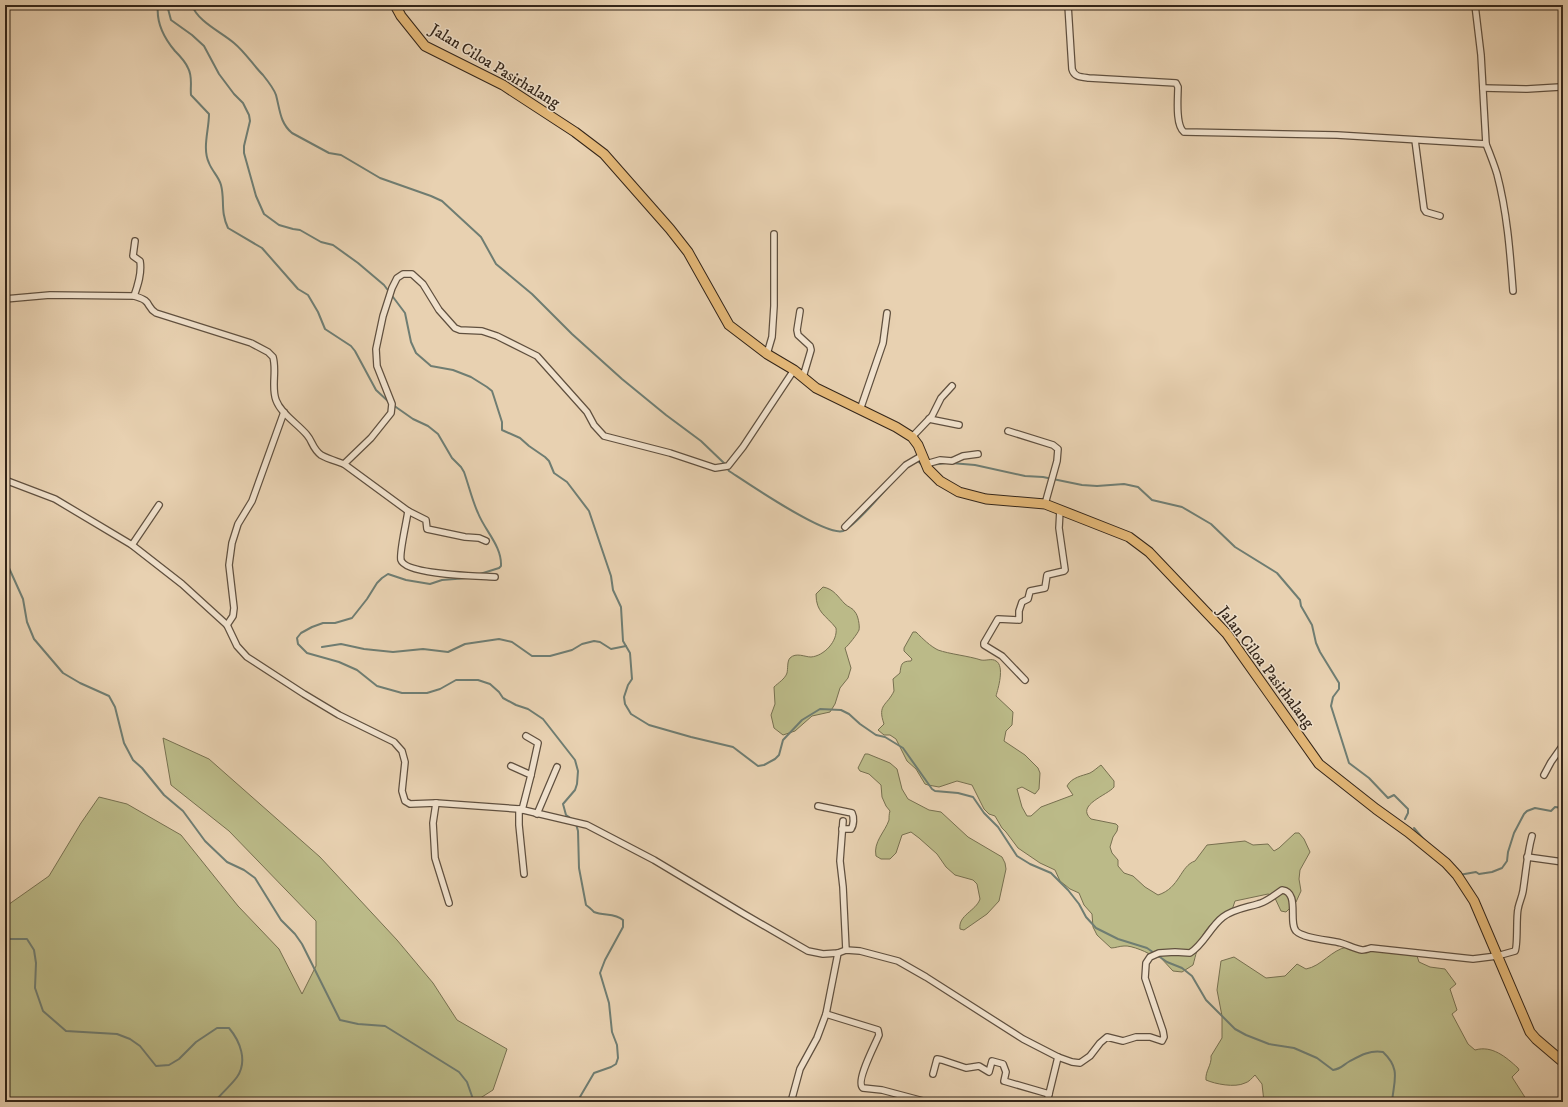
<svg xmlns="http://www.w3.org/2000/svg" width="1568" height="1107" viewBox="0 0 1568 1107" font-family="'IM FELL DW Pica',serif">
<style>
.green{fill:#bbba88;stroke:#777050}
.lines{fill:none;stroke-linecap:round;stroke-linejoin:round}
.stream{stroke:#6f7d72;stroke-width:2}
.street-casing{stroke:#60503f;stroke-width:8}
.primary-casing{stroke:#332519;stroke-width:11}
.street{stroke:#f0e1cc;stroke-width:5.5}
.primary{stroke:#e4b878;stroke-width:9}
.labels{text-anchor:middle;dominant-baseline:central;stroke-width:3;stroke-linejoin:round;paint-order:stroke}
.street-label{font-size:16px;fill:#332519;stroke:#f0e1cc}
</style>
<rect width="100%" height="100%" fill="#e8d1b1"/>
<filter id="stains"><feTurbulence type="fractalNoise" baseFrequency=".005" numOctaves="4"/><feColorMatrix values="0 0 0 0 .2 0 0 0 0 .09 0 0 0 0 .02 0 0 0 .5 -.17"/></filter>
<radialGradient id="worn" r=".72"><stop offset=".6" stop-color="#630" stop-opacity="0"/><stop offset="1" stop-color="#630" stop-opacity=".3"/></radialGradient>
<g class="green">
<path d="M823,587C834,589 838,597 845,604C848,607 853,608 855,612C858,615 860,626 859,630C858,633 848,646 845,648L851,668L848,678L840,688L835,704L830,712L812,716L795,731L783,735L774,728L771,715L775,704L774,687C778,683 785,679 787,673C788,669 787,661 790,658C796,652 805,657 811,657C824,656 838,641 836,628C826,615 816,613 816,594Z"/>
<path d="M913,632H916C923,639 930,646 938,650C949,654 969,656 981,660C986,661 992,658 996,661C1005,666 998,689 996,696L1013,712L1012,725L1006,731L1004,741L1025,755L1038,768L1040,773L1039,789L1035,794L1022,787L1017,789L1022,807L1027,816H1031L1041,807L1073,795L1067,786C1072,777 1082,776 1090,773C1094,771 1098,767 1101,765L1114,781V787C1108,795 1075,805 1091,819L1116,824L1118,826L1117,831L1113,837L1110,847L1112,853L1118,860V866L1124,873L1133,876L1145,887L1158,895C1180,888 1180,866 1195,861L1207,845L1245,841L1253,845L1268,844L1274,851L1279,848L1295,833H1299L1304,839L1310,852L1300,870L1299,879L1301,891L1296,902L1286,912L1281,911L1274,896L1268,894L1235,901L1232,910C1224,912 1219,915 1213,922C1198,938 1199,944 1193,965L1182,972L1173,971L1160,957H1154C1150,953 1131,945 1124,946C1120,946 1115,948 1111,948L1097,935L1093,927L1092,914L1084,905L1079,893L1070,889L1060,881L1055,870L1040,863L1018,848L1006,832L1002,828L995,816L989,814L984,809L972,785L957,781L939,787L928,785L925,784L916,769L907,761L896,739L890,735H884L878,730L884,724C877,704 887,706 894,691L893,679L900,673C901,665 901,661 911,661L912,659L904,651V648Z"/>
<polygon points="163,738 209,759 320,857 397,940 433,983 457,1020 507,1049 493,1090 474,1102 14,1102 5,1097 5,907 49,876 81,823 99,797 127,804 181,835 238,906 279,949 302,994 316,966 316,921 229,831 171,785"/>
<path d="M865,754H868L890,763L897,769L902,789L908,799L929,810L941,812L968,837L1002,857L1005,863L1006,869L999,901L987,914L964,930L960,929C958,915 976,911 980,899L977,884L973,880L955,875L946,867L937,854L919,838L911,832L902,835L896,853L890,859H881L876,856C873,842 885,832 889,820C889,817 889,814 890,811L886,806L882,797L881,785L869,774L860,771L858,768Z"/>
<path d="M1347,947L1417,956L1419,962L1430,967L1445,969L1456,984L1450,989L1457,1010L1452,1014L1468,1044L1475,1050C1492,1045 1506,1057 1518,1068L1519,1070L1512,1077L1528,1102H1264L1262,1084L1255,1075C1252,1078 1249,1082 1245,1083C1235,1088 1215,1084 1206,1080C1205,1071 1212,1065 1211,1056L1222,1038V1016L1217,990L1221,961L1234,957L1266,978L1285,976L1297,964L1306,969C1322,966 1331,950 1347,947Z"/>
</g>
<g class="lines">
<g class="stream">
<path d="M158,5C156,22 164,38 175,51C180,56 185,61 188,68C193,77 190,86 191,95L209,114C209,130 202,148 209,163C212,171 219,177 221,185C225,200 220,211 228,228L262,248L298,289L308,295L318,312L325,329L351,346L355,351L376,390L390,403"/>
<path d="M167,5L171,20L192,35L204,46L219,74L234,94L243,103L249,115L250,121L244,146V153L256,196L264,214L279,225L293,229L300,230L321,242L333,245L358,263L384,285L405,313L411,342L416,353L431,366L453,370L471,377L487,387L492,391L494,397L502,422V430L520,438L529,446L545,457L549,461L554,473L567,482L589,511L611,576L613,590L621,607L623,641L630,653L632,679L628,685L624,697L625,704L631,714L649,725L691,737L733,747L758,766L764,765L775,759L779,755L783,740L802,720L820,709L841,710L849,714L860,724L876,735L885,737L903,748L932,789L935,791L958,793L973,797L984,813L998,827L1017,856L1030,864L1051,873L1068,890L1079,904L1086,917L1096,928L1118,939L1147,948L1167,962L1182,968L1192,976L1206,1000L1235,1029L1246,1035L1269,1044L1294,1048L1317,1058L1333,1070C1341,1069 1343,1065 1350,1061C1361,1055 1370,1050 1383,1052C1401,1069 1394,1080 1392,1102"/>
<path d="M192,5C197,21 221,32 234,43C245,52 253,65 263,75C267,80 274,89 276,95C280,110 280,123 292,133L329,153L341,155L380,178L431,196L442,201L481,237L496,264L532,294L572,334L622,379L666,415L701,441L725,464L729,471C746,482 826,537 843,531C855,526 879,497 889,486"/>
<path d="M393,405L413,419L428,426L438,434L452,458L461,467L464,472C469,486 472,500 478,513C485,531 502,546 501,566L499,568L480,574"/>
<polyline points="917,460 923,466"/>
<polyline points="951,463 975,465 1025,476 1043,477 1082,485 1097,486 1124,484 1138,487 1152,500 1182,507 1211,524 1235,547 1277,573 1300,600 1301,606 1312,625 1316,643 1320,652 1339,683 1339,689 1333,697 1331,706 1349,763 1369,778 1388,798 1394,795 1408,809 1408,813 1405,819"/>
<polyline points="931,465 946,463"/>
<polyline points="5,563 9,568 23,599 27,622 34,639 63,673 80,683 109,696 115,707 124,743 133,760 142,768 164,795 183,811 205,841 227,862 244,870 255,878 281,920 295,934 302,944 340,1020 358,1024 385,1026 459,1072 467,1082 474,1102"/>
<polyline points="468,578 442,580 430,584 406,580 388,574 382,578 377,583 367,599 352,618 335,623 323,623 312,627 301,633 297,638 298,644 307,653 339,662 357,670 377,686 402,693 427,693 440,689 456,680 478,680 490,684 499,692 503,698 516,705 528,709 543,719 575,760 578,771 577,784 575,790 563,804 566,815 572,819"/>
<polyline points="322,647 341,644 364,649 393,652 423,649 448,652 465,644 499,639 512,642 532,656 550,656 572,650 582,644 594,641 600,642 611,649 626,646"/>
<path d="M576,824L578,831L579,868L586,905C589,907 592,910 594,912C604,916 615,913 623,920V927L605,960L600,973L609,1003L612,1032L617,1045L618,1058L616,1064L611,1067L594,1073L577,1102"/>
<polyline points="1414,828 1425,841"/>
<polyline points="1459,875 1476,872 1479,874 1492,872 1502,868 1507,861 1508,852 1514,833 1524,814 1527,811 1535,808 1551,811 1555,807 1563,808"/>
<path d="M5,939H27L34,950L36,963L35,988L43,1011L66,1031L117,1034L130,1039L140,1046L156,1066L169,1065L179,1059L196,1042L217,1028H229C240,1041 248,1061 237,1077C232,1084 224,1091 218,1098L217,1102"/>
</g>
<defs>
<g id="street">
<path d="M1068,5L1072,69C1074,77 1081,77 1089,78L1176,83L1178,87C1178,98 1175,125 1184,132L1337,135L1486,144L1481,55L1475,5"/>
<polyline points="1483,88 1527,89 1560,87"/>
<polyline points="1415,140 1424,209 1426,212 1440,216"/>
<path d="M1486,144C1490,154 1494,164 1497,174C1507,212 1510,251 1513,291"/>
<path d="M134,296C138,285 142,273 140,261L133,256L135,241"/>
<path d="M5,299L50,295L134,296C153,301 145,306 156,313L251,343L268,352L273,357C277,371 271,387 276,400C281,414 298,424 307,435C313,442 312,448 321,455C328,459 336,461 344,464L371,438L391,413L392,404L377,366L376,349L383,316L392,288L397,278L403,274H412L423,284L439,310L455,328L460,330L482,331L497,336L537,356L587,412L594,425L604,436L670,453L715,468L728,466L743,447L794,370"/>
<polyline points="800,311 797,330 798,335 810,346 811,350 803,377"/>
<polyline points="5,338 5,350"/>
<polyline points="767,354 772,337 774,306 774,234"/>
<polyline points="860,410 883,343 887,313"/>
<polyline points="929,419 959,425"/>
<polyline points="1008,431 1053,445 1058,449 1057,461 1045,504"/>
<polyline points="912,437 932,416 941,398 952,386"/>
<polyline points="344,464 408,511 426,520 427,529 465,537 479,538 486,541"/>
<polyline points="926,464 940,460 952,461 963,456 978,454"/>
<path d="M5,480L55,499L132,545L182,584L227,625L237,646L247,657L304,694L339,715L394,742L402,751L405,762L402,791L405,801L410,804L436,803L519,809L587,825L654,860L744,914L808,951L823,954L838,953L846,950L860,951L898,961L926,977L1023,1039L1058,1057L1072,1062L1080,1063L1090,1056L1100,1043L1107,1037L1123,1041L1136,1037H1150L1162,1041L1164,1037L1163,1031L1145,978L1146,963L1150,957L1159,953L1175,952L1190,953C1204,944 1210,927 1223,917C1234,909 1245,908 1258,904C1266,902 1275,895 1282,890C1300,892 1288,922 1296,931C1304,939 1330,940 1341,943C1348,945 1355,949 1362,950C1365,950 1368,949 1371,948L1473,959L1497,956L1515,951C1518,946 1516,918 1518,909C1519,903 1522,897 1523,891C1526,872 1527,854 1532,836"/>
<path d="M408,511C407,520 399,553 401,560C406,575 479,576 495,577"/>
<polyline points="845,527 906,465 923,455"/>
<polyline points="132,545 159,505"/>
<polyline points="227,625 233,616 234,608 229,565 232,543 238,524 252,501 284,412"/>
<polyline points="1025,680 1002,656 984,645 984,643 998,619 1019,620 1019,611 1022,602 1028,599 1030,591 1045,588 1047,575 1064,571 1065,570 1059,528 1060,510"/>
<polyline points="526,736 538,743 531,775"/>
<polyline points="511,766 531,775 522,810"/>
<polyline points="1544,775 1551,762 1563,745"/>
<polyline points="436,803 433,823 435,858 449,903"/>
<path d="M818,806L852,813C854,817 854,825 851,829H842"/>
<polyline points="519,809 519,825 524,874"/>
<polyline points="537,814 557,767"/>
<polyline points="843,821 840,861 843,887 846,950"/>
<polyline points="1527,857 1563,862"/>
<path d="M826,1014L878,1030L879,1035C875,1045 855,1082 863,1088L882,1090L927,1102"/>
<polyline points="933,1074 937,1059 942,1060 966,1068 979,1066 989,1072 992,1061 1003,1064 1006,1072 1004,1081 1049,1094"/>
<polyline points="791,1102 800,1069 817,1038 826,1014 838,953"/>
<polyline points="1047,1102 1058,1057"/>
</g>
<polyline id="primary" points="395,5 401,16 425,46 503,85 575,132 604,154 670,229 688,252 729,325 767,354 794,370 816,388 896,427 912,437 918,445 928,469 940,481 959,492 986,499 1045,504 1129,537 1149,552 1227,634 1319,764 1376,809 1408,832 1446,863 1457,875 1474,901 1530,1032 1536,1039 1563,1062"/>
</defs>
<use href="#street" class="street-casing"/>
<use href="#primary" class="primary-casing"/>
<use href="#street" class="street"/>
<use href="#primary" class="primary"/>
</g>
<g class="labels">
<g class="street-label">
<text transform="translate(495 66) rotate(31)">Jalan Ciloa Pasirhalang</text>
<text transform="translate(1266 667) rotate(53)">Jalan Ciloa Pasirhalang</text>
</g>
</g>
<rect width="1568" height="1107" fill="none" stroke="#e8d1b1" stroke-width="20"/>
<rect x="6" y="6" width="1556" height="1095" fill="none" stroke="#332519" stroke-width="2"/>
<rect x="10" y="10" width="1548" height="1087" fill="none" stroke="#332519"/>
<rect width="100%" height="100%" filter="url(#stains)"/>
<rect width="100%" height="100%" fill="url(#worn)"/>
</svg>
